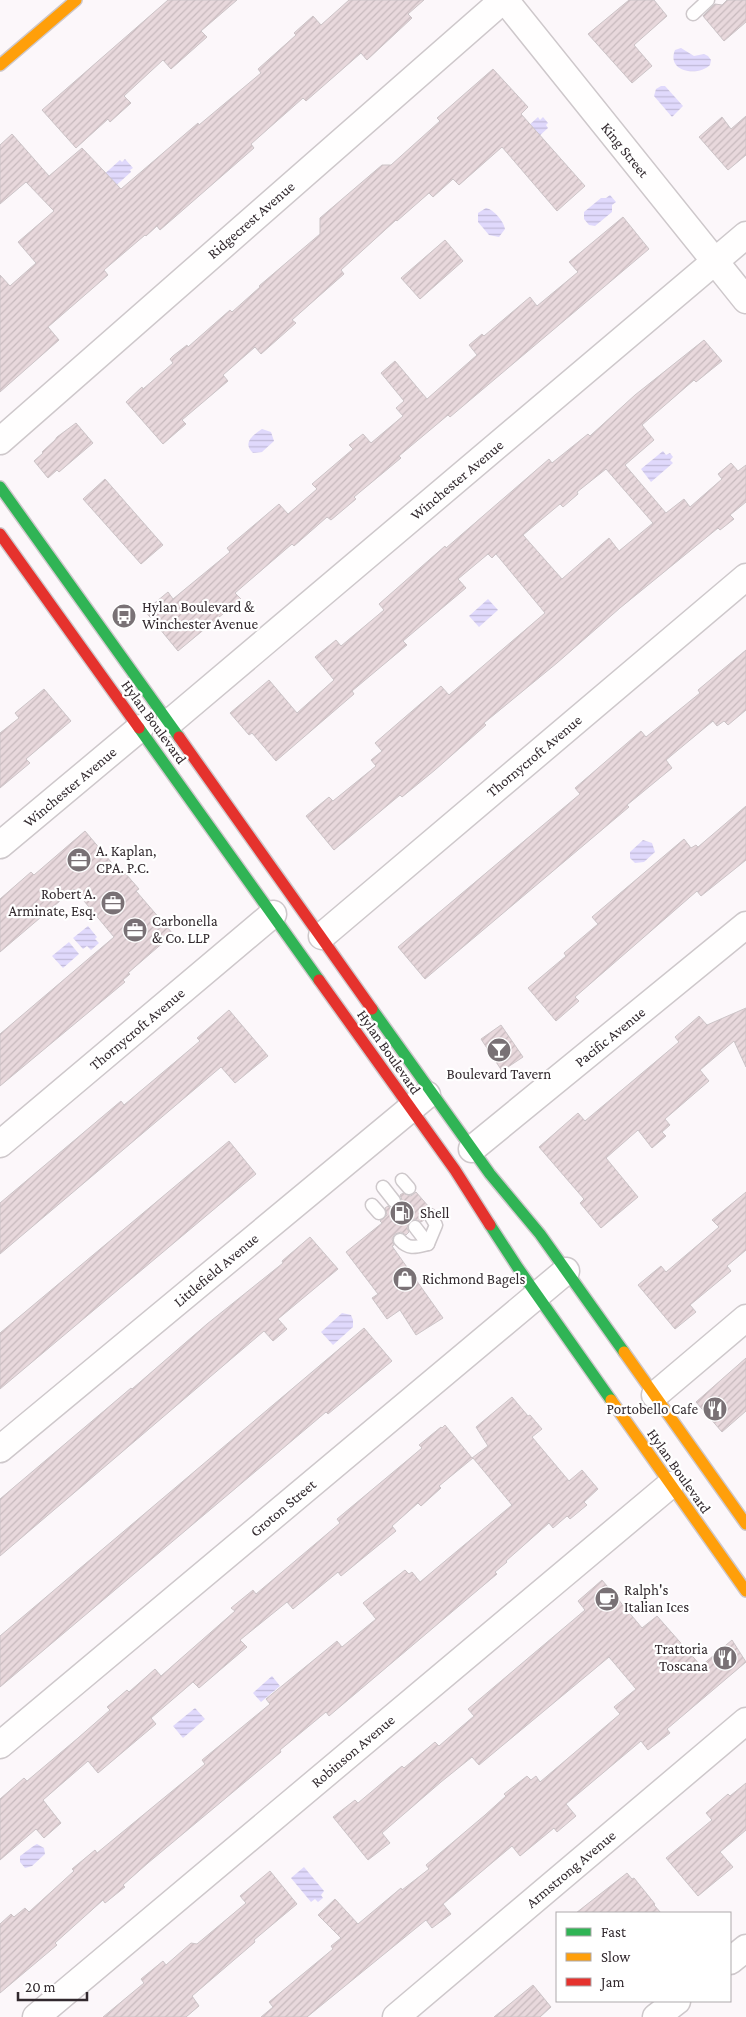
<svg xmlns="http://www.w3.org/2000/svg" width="746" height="2017" viewBox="0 0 746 2017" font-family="'Crimson Pro',serif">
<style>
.water{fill:url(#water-rules)}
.building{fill:url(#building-hatch);stroke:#ccc4c7;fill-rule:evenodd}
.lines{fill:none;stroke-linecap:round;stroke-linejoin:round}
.lane-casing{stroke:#cec8cb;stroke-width:15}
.street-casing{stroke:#cec8cb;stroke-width:29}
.fast-casing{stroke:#cec8cb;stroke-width:14}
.slow-casing{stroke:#cec8cb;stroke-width:14}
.jam-casing{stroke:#cec8cb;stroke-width:14}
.lane{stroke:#fffefe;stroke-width:12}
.street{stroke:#fffefe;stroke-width:26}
.fast{stroke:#30b455;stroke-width:11}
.slow{stroke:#ff9f0a;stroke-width:11}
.jam{stroke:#e5322d;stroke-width:11}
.labels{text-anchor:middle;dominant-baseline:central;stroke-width:4.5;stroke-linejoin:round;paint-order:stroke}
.street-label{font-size:15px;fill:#32292e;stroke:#fff}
.poi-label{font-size:15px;fill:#32292e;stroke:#fff;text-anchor:start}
</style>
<defs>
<pattern id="water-rules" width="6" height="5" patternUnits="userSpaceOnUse" patternTransform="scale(1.25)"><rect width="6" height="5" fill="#e0d9fc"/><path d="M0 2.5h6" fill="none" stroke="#c1bad8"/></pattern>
<pattern id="building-hatch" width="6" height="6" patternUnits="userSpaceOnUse" patternTransform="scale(1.25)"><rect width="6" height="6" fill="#e8d8dc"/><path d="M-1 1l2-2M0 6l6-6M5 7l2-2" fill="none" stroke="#c7b9bd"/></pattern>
</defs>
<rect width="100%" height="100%" fill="#fcf7fa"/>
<g class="water">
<path d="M681,48L694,56L704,54L708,56L711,60L710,65C698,77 666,72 675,50Z"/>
<polygon points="661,86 665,86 683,106 672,117 654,96 656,89"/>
<polygon points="538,117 540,120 543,117 548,123 546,125 548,128 527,147 517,136"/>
<polygon points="125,159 133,168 130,170 131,172 111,190 100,178 120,160 122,162"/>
<polygon points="610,195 616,202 612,205 612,212 595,226 589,225 584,219 584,212 601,198 606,198"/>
<path d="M486,208C494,210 503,220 505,229L499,237L489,235L478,222V213Z"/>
<path d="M262,429L271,432L274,441L262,452L253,453C242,443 253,435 262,429Z"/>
<polygon points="663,451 666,455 670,453 673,457 670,460 673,463 651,482 641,469"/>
<polygon points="488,599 498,610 479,627 469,616"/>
<polygon points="643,840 652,843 655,852 644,862 635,863 630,858 630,852"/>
<polygon points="88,926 97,937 95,939 99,943 91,950 87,946 83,949 73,938"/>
<polygon points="69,942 79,954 63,968 52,956"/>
<polygon points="342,1313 351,1315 353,1320 353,1327 333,1345 321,1332"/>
<polygon points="272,1676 280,1686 261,1702 253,1693"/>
<polygon points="195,1708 205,1719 183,1738 173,1726"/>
<path d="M37,1844L44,1848L45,1854L32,1866L25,1868L20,1862V1856C23,1854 34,1845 37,1844Z"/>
<polygon points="304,1867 324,1891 321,1895 323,1898 318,1902 315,1899 311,1902 291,1878"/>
</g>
<g class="building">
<polygon points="168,0 237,0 201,31 207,37 171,69 163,60 124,96 131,103 110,122 108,119 76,148 42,110"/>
<polygon points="349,0 424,0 408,14 412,18 367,60 361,53 306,101 303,98 251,144 254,148 160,230 157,226 146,236 145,235 104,270 108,275 48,327 59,340 0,392 0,275 10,286 36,263 18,242 54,211 26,182 0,204 0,145 12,134 49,176 82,148 121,189 198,123 199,125 261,73 258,69 296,35 294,33 313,16 321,25"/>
<polygon points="629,0 654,0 667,16 634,45 652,66 632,83 588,34"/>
<polygon points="727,0 746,0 746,22 724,41 703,16 715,4 722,5"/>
<polygon points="493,69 528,107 521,114 585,186 557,211 502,147 459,185 453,179 433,197 429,193 397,221 396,220 341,270 344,274 292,320 296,323 261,354 255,347 223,375 228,381 182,420 186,424 163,444 126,402 142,387 143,389 173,363 170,359 173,356 187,345 188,347 230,310 232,312 260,287 259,286 320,234 320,218 382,165 391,165 440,121 437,118"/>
<polygon points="746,116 746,155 728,170 699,137 722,117 731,129"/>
<polygon points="623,217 649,249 450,417 448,415 399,456 401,458 354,497 356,499 331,520 327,517 294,546 292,544 235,593 241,599 178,651 145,611 168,592 173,599 230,552 227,548 279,504 288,514 317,489 312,484 353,449 349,445 363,434 371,443 403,416 396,408 404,401 381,373 395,361 427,399 477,355 469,345 482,334 484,336 530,297 537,306 578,272 569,262"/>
<polygon points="445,240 463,261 420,299 401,278"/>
<path d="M704,340L722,361L696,382L694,380L642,425L654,440L625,465L666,513L684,499L690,507L722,479L718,474L731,463L738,471L746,465V502L730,515L734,519L720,530L718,528L620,608L557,663L484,723L486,725L435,770L402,797L400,795L334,850L306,816L329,797L333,801L376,766L371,760L382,751L375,743L441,686L449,695L545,613L496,554L492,558L488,554L458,579L466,588L403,641L407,645L352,691L354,694L276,761L252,733L249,735L230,713L269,680L297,713L334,680L315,657L336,640L341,646L384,610L379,604L445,546L446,548L549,459L552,463L588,434L590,436L635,395ZM606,469L653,523L619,551L609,538L562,579L523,535L560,504L563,507L578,494L577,492Z"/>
<polygon points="76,423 93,443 59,472 57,470 48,478 34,461 43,453 42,452 55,440 57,437"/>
<polygon points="105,479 163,545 141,564 83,499"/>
<polygon points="746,650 746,710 728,725 724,721 717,726 713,721 666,760 672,768 627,805 629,807 425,979 398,947 580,794 575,788 641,731 646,737 700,693 698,690"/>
<polygon points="44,689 71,721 26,759 30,763 0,788 0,733 19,718 15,713"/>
<polygon points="746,806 746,860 701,896 697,891 575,997 579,1001 556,1021 528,988 566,956 564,953 598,924 592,917 684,839 691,848 696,845 698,847"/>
<polygon points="85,831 122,875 125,873 139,889 136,891 173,934 128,973 130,974 123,980 125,982 0,1086 0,1034 114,937 74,889 0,952 0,899 31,872 34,875"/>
<polygon points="746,1008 746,1067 734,1041 700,1070 709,1081 665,1119 670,1125 662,1132 666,1136 652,1148 638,1130 606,1158 638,1197 601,1228 580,1203 584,1199 539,1147 578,1113 585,1121 679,1042 675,1037 699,1016 707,1025"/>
<polygon points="229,1010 268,1056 235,1083 221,1067 0,1254 0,1203 121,1101 124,1105 200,1041 197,1038"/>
<polygon points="501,1025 523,1057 502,1071 481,1039"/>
<polygon points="229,1141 256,1174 0,1389 0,1333"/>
<polygon points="416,1192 429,1207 423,1212 424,1220 421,1222 414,1219 410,1221 407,1228 409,1232 406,1235 401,1232 395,1234 392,1239 394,1245 392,1246 443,1318 416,1335 400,1310 387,1319 372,1298 378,1294 346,1252 382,1223 380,1221 387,1215 385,1208 388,1206 391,1209 399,1208 402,1200 400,1195 403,1193 411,1196"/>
<polygon points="746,1192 746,1250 727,1266 731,1271 690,1305 696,1312 675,1329 638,1285 661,1266 666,1272 719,1227 712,1220"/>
<polygon points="310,1237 338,1269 278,1319 287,1329 273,1341 264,1331 0,1556 0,1499 131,1388 132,1389 207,1324 283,1263 282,1261"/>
<polygon points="364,1328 392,1361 328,1414 326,1412 0,1687 0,1636"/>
<polygon points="746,1358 746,1411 722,1432 696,1402"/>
<polygon points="512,1397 528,1416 530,1415 542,1429 532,1437 569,1481 582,1470 598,1489 584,1502 587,1505 570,1519 567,1516 553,1528 549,1523 506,1561 507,1562 495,1572 497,1574 472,1595 329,1716 326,1712 280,1750 281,1752 148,1863 123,1885 125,1887 105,1903 103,1900 55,1943 57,1945 0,1993 0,1924 11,1914 14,1917 25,1908 29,1912 74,1871 72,1869 95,1850 97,1853 205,1764 202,1760 270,1704 266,1699 337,1641 342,1647 376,1619 363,1603 405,1570 409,1574 412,1572 420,1582 512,1505 473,1458 439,1486 441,1488 421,1506 418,1503 392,1526 396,1531 341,1576 338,1572 293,1609 287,1602 240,1640 247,1647 199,1688 193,1682 151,1718 156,1724 98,1773 88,1761 43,1800 61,1823 44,1838 36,1829 0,1860 0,1799 24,1778 27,1781 78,1738 110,1710 107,1707 127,1690 129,1692 155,1669 161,1676 235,1611 231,1608 253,1590 256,1594 340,1523 337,1519 422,1448 419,1445 441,1427 442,1428 445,1425 472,1458 488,1446 476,1427"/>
<polygon points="602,1580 642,1628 657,1616 701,1666 732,1640 746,1662 667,1729 670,1733 648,1750 641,1741 566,1804 576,1816 557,1832 554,1828 520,1856 512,1846 443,1904 451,1914 432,1928 426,1920 307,2017 261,2017 273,2007 269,2002 333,1949 331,1946 341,1938 318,1915 335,1899 358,1924 401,1888 402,1890 429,1869 426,1865 485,1815 506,1796 504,1794 527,1776 531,1780 536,1776 540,1782 620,1714 614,1707 636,1689 609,1657 479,1765 472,1757 441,1782 382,1833 390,1843 368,1860 333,1817 355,1800 358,1803 402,1766 404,1768 435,1742 439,1746 474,1716 468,1709 585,1610 578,1601"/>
<polygon points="746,1783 746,1830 720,1852 733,1867 698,1896 666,1858 712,1820 706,1813 728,1794 730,1796"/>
<polygon points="270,1871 297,1904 254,1940 255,1942 192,1996 199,2006 186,2017 103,2017 144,1983 141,1979 163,1961 166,1965 191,1943 197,1944 246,1903 240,1896"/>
<polygon points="627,1873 632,1879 634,1878 655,1904 654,1905 661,1913 576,1913"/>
<polygon points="533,1985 551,2007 540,2017 494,2017"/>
</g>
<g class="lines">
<defs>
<g id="lane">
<polyline points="693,14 708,0"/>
<polyline points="402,1180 409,1188"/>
<polyline points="383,1187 394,1201"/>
<polyline points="372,1205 379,1213"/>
<polyline points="415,1227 428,1244"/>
<path d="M400,1240C409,1250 416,1247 428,1244L436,1225L430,1215"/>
</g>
<g id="street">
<polyline points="505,0 746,300"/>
<polyline points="0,441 503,0"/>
<polyline points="169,723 746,235"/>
<polyline points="0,845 140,728"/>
<polyline points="322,936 746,577"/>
<polyline points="0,1144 273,914"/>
<polyline points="472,1149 746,925"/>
<polyline points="655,1395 746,1318"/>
<polyline points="0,1449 427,1095"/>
<polyline points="0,1745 566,1271"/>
<polyline points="730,1961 746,1948"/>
<polyline points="36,2017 670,1485"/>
<polyline points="396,2017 746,1721"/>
<polyline points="656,2017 677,2001"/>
</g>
<g id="fast">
<polyline points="0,487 179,737"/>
<polyline points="139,728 319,980"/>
<polyline points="372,1009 490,1174 540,1234 624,1352"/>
<polyline points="490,1225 518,1268 611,1400"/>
</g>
<g id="slow">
<polyline points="0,65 76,0"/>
<polyline points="624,1352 746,1524"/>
<polyline points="611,1400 746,1591"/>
</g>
<g id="jam">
<polyline points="0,534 139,728"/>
<polyline points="179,737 372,1009"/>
<polyline points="319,980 455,1170 490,1225"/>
</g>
</defs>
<use href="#lane" class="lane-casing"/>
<use href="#street" class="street-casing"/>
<use href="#fast" class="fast-casing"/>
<use href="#slow" class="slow-casing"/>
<use href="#jam" class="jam-casing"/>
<use href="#lane" class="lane"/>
<use href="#street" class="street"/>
<use href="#fast" class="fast"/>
<use href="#slow" class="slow"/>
<use href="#jam" class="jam"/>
</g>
<defs>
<symbol id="bus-disc" viewBox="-11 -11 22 22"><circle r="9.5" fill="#797175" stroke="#fff"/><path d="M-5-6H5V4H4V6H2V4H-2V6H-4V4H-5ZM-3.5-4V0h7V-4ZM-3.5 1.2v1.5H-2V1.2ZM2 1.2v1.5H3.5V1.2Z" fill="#fff"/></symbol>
<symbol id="office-disc" viewBox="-11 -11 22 22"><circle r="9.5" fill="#797175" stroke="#fff"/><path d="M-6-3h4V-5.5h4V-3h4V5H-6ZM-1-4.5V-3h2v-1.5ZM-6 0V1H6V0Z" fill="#fff"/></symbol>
<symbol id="bar-disc" viewBox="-11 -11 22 22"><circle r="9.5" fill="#797175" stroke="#fff"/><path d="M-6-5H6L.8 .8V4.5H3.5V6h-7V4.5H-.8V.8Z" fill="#fff"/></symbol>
<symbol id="fuel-disc" viewBox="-11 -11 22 22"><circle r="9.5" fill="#797175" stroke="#fff"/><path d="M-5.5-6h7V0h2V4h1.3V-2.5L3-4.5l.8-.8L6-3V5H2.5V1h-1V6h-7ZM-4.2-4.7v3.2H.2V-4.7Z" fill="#fff"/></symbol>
<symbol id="shop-disc" viewBox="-11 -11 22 22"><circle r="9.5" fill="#797175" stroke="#fff"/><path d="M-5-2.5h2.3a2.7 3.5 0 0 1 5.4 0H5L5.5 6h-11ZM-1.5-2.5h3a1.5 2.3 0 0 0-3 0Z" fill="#fff"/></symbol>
<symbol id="restaurant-disc" viewBox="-11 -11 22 22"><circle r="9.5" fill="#797175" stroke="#fff"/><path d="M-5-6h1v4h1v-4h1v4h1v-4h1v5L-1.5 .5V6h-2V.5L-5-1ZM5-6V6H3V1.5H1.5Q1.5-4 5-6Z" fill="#fff"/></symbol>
<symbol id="cafe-disc" viewBox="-11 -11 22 22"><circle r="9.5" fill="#797175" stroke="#fff"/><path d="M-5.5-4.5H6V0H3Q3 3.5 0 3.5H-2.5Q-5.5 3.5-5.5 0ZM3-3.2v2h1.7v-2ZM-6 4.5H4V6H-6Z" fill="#fff"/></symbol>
</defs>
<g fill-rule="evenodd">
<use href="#bus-disc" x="110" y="602" width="28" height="28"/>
<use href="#office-disc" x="65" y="846" width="28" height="28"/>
<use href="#office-disc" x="99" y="889" width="28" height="28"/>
<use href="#office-disc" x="121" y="916" width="28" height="28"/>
<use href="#bar-disc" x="485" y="1036" width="28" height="28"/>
<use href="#fuel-disc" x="388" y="1199" width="28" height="28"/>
<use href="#shop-disc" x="391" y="1265" width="28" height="28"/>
<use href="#restaurant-disc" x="701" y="1395" width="28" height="28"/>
<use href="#cafe-disc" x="593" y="1585" width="28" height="28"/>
<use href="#restaurant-disc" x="711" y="1644" width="28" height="28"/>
</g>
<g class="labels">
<g class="street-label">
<text transform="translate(625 150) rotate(51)">King Street</text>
<text transform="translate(251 220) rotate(-41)">Ridgecrest Avenue</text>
<text transform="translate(457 480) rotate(-40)">Winchester Avenue</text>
<text transform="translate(154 722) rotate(54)">Hylan Boulevard</text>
<text transform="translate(534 756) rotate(-40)">Thornycroft Avenue</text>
<text transform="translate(70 787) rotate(-40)">Winchester Avenue</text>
<text transform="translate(137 1029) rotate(-40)">Thornycroft Avenue</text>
<text transform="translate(610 1037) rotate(-39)">Pacific Avenue</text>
<text transform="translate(389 1052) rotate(55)">Hylan Boulevard</text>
<text transform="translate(216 1270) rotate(-40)">Littlefield Avenue</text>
<text transform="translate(679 1471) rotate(55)">Hylan Boulevard</text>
<text transform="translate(283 1508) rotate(-40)">Groton Street</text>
<text transform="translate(353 1751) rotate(-40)">Robinson Avenue</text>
<text transform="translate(571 1869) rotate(-40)">Armstrong Avenue</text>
</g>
<g class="poi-label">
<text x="142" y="607">Hylan Boulevard &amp;<tspan x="142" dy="17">Winchester Avenue</tspan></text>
<text x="96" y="851">A. Kaplan,<tspan x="96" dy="17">CPA. P.C.</tspan></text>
<text x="96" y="894" text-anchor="end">Robert A.<tspan x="96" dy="17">Arminate, Esq.</tspan></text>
<text x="152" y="921">Carbonella<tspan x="152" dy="17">&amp; Co. LLP</tspan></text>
<text x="499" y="1074" text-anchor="middle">Boulevard Tavern</text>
<text x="420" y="1213">Shell</text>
<text x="422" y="1279">Richmond Bagels</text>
<text x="698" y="1409" text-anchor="end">Portobello Cafe</text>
<text x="624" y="1590">Ralph's<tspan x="624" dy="17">Italian Ices</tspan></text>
<text x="708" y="1649" text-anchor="end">Trattoria<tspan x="708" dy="17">Toscana</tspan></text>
</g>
</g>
<rect x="556" y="1912" width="175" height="90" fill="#ffffff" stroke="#ada9ab"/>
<rect x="566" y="1928" width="25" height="8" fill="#30b455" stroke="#ada9ab"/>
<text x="601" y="1937" font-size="15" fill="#32292e">Fast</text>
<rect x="566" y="1953" width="25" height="8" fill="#ff9f0a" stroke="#ada9ab"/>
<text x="601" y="1962" font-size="15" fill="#32292e">Slow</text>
<rect x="566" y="1978" width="25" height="8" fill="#e5322d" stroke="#ada9ab"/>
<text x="601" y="1987" font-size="15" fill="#32292e">Jam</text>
<path d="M18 1992v8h69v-8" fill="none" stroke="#32292e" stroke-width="2.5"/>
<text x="25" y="1992" font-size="15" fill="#32292e" stroke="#ffffff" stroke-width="4" paint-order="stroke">20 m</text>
</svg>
